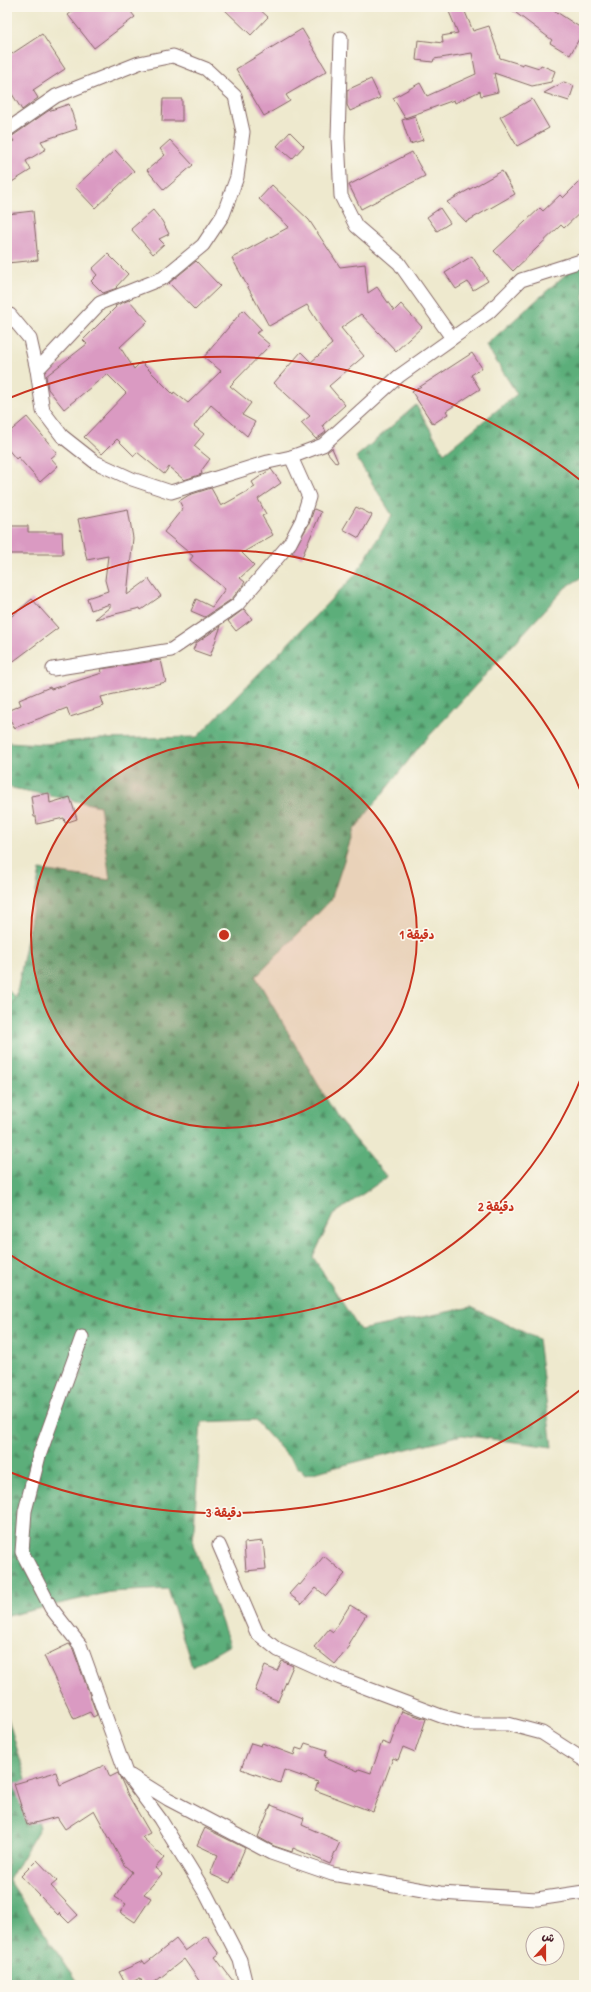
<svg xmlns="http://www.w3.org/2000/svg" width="591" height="1992" viewBox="0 0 591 1992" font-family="'Patrick Hand','Playpen Sans Arabic',sans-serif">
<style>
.grass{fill:url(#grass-dots);stroke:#5e745e}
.forest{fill:url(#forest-firs);stroke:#536652}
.building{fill:#da9ac2}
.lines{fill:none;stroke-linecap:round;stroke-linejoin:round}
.street-casing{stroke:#836664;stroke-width:15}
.street{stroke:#fff;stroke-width:13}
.ring{fill:none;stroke:#c8321e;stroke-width:2}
.centre{fill:#c8321e;stroke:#fbf7ec;stroke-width:2}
.ring-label{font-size:12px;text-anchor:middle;font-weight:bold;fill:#c8321e;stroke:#fbf7ec;stroke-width:3.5;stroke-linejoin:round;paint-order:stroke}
</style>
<defs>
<pattern id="grass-dots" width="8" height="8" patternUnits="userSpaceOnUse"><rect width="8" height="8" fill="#71ca90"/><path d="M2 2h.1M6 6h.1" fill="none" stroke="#63ad7c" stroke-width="1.8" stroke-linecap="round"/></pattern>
<pattern id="forest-firs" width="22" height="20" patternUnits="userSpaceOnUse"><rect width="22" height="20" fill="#5cae7a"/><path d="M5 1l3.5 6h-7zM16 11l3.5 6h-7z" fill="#4e8d64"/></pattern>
</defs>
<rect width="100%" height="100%" fill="#fbf7ec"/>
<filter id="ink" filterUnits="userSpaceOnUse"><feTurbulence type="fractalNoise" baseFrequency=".025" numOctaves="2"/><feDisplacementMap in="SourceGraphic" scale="8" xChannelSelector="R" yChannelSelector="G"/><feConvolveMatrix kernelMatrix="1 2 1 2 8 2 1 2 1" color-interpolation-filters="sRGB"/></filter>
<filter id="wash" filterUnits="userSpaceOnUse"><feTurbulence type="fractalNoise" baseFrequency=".012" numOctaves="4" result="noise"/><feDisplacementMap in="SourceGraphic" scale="16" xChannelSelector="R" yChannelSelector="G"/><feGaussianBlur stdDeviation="0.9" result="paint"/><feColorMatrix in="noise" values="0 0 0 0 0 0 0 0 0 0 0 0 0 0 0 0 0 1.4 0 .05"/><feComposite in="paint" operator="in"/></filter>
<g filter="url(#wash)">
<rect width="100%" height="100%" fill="#eee9ce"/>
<polygon class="grass" points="7,989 16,998 7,1012"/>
<g class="forest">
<polygon points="584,258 584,576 566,587 419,747 354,830 331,900 256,977 338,1119 387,1177 333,1215 313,1257 360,1330 471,1307 538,1339 552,1447 462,1435 305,1475 255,1420 201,1422 193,1544 230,1645 192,1667 168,1589 111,1592 7,1616 7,1012 16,998 40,870 110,880 100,806 7,787 7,742 43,744 99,739 197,737 356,574 392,515 356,457 416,405 444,453 517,394 486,345"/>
<polygon points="7,1715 40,1827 9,1880 79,1985 7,1985"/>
</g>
<g id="blocks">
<g class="building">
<polygon points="78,7 127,7 135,17 94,48 68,15"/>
<polygon points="222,7 257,7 268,17 251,35"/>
<polygon points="447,7 463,7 473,31 489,26 500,58 523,65 523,63 539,68 541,65 555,71 551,82 532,86 494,73 498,92 481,96 480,91 455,103 454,100 405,118 393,98 420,83 427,96 476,74 472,53 434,59 433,62 416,60 418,40 443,43 442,36 458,33"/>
<polygon points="508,7 549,7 584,30 570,55 550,43 552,40"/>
<polygon points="302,29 327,71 286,95 290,101 264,116 236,69"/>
<polygon points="42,34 65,69 33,90 38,98 22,110 12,94 7,97 7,57"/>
<polygon points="371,79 380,98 350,111 347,105 347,90"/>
<polygon points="564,82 574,86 569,101 544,93"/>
<polygon points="163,99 182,99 182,121 162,121"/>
<polygon points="532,99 549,128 517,146 500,117"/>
<polygon points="69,104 77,129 41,141 46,149 26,161 31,170 7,185 7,145 14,141 11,137 48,111"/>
<polygon points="415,116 423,140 410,144 402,120"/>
<polygon points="290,132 304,146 292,159 277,146"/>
<polygon points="170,140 193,165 164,190 147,170 165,155 160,149"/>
<polygon points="115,150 134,171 95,208 75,187"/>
<polygon points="412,152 425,176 361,209 349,185"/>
<polygon points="502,171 515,194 466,222 447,202"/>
<polygon points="584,177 584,209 564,228 561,225 513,271 494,251 540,208 543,211 560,195 563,198"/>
<polygon points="272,185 309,220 340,267 365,264 368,293 377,287 394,311 401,304 422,327 396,351 361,314 341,328 364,356 329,386 345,405 323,425 326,432 316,439 301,423 310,416 274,383 301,352 311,362 332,344 307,305 269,326 232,258 289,227 259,199"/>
<polygon points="440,208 450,223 437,231 427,217"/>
<polygon points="153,210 162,221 169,234 159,239 164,244 153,254 131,229"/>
<polygon points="33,211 38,260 7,263 7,247 9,246 7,214"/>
<polygon points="108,254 128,274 116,287 117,288 103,293 91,281 97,275 92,269"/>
<polygon points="472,256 488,281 473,290 468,282 456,289 445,273"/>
<polygon points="196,261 220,286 195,310 169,283"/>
<polygon points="129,300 148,321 120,347 134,369 141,362 173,394 174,392 188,403 221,371 204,357 243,310 262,330 256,333 270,345 230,386 251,403 242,415 255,422 247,436 211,405 194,426 204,434 194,446 210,459 201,471 202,474 184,480 169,467 164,474 137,452 134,456 117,439 102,454 84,437 126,393 107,374 64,409 48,389 46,376 87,344 83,340 116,307 115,306"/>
<polygon points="472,353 482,368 471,375 480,389 446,411 448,414 433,424 412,392"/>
<polygon points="27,417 57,453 51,458 58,466 40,482 18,457 16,459 7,448 7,434"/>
<polygon points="332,448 338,462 336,463 327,452"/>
<polygon points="271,469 281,483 258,499 266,514 262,516 273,535 242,553 254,565 240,578 245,582 232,599 205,617 191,611 196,599 212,607 225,589 190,560 193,556 164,532 183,508 179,501 189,495 211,488 221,506 255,487 252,482"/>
<polygon points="356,507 372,515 359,538 343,529"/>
<polygon points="128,509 133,538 127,595 149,579 161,596 141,610 140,608 95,619 110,607 110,604 91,610 87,598 108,591 105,580 108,556 87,560 78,519"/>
<polygon points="314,509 321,512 302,557 292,553 309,524"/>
<polygon points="7,526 28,526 28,532 62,532 63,554 7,554"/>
<polygon points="32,599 58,628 7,666 7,620"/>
<polygon points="244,609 252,619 236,631 228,621"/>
<polygon points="221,626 210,656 193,650 196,643"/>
<polygon points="161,660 166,682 101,697 104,706 70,717 67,708 14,728 7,711 21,705 19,700 50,687 51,689 102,673 101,669"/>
<polygon points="49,793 50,803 70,797 77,819 65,823 64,818 37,824 36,817 34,817 31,796"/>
<polygon points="263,1541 266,1569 246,1571 244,1543"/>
<polygon points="324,1556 345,1574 326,1596 316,1588 302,1604 289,1594 298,1584 300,1585"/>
<polygon points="350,1605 366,1615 348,1644 350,1646 335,1664 314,1647 329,1629 333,1632"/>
<polygon points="69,1644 73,1649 97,1715 93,1717 90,1712 74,1719 44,1656"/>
<polygon points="282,1661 293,1666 278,1701 255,1691 265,1666 277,1671"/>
<polygon points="402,1711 426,1719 415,1752 403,1747 398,1760 393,1758 373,1812 315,1790 318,1782 284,1770 280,1783 241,1769 251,1743 261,1746 262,1743 294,1755 296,1748 302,1750 305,1743 327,1750 325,1757 358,1771 359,1769 371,1773 382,1742 390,1745"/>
<polygon points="105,1765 110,1777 118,1773 128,1795 150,1833 142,1837 164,1858 155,1868 162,1874 144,1894 151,1898 135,1922 120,1912 126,1904 115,1897 132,1872 124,1865 94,1810 65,1829 57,1817 27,1825 14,1784 56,1772 60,1785"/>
<polygon points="271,1805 304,1818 302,1825 340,1842 330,1864 293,1848 292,1852 274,1846 258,1837"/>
<polygon points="205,1828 245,1848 230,1883 210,1874 218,1855 197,1845"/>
<polygon points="37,1860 57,1881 51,1886 78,1915 69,1923 59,1913 58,1915 21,1876"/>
<polygon points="206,1936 219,1954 215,1957 236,1985 202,1985 184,1959 151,1985 144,1985 140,1978 126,1985 119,1972 143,1961 145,1964 176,1939 185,1951"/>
</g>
</g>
</g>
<g filter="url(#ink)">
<use href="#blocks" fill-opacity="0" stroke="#836664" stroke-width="1"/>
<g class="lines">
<defs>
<g id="street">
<polyline points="341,38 338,138 341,196 356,226 399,263 452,338"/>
<polyline points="7,130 56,96 139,63 173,56 206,69 235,96 243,132 237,177 223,215 203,245 163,278 100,303 37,370"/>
<polyline points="7,322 10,315 30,339 37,370 43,411 62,436 95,462 132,479 171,492 268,462 291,457 323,445 399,376 489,312 521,280 584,260"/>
<polyline points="53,669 171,650 237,605 290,543 302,520 309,497 291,457"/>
<polyline points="82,1337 39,1456 25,1511 22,1552 51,1608 80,1645 126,1773 160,1819 206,1894 240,1960 246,1985"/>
<polyline points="219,1545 257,1633 278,1650 340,1678 441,1716 471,1724 508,1724 542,1733 584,1760"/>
<polyline points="131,1776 168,1799 271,1853 332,1874 440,1893 537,1899 584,1892"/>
</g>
</defs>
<use href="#street" class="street-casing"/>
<use href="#street" class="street"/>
</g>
</g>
<circle cx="224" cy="935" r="193" fill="#c8321e" fill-opacity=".12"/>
<g class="ring">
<circle cx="224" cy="935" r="193"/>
<path d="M583 1073A385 385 0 0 1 9 1254M9 616A385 385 0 0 1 583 797"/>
<path d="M584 1387A578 578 0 0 1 7 1471M7 399A578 578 0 0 1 584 483"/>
</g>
<circle cx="224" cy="935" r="6" class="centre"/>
<g class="ring-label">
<text x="417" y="939">1 دقيقة</text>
<text x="496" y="1211">2 دقيقة</text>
<text x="224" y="1517">3 دقيقة</text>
</g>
<rect width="591" height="1992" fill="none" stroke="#fbf7ec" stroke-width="24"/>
<g transform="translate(545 1946) rotate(21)"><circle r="19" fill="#fbf7ec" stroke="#b4a19f"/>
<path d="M0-3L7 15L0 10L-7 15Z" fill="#c8321e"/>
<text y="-6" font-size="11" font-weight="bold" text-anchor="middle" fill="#4a1f2b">ش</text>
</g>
</svg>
